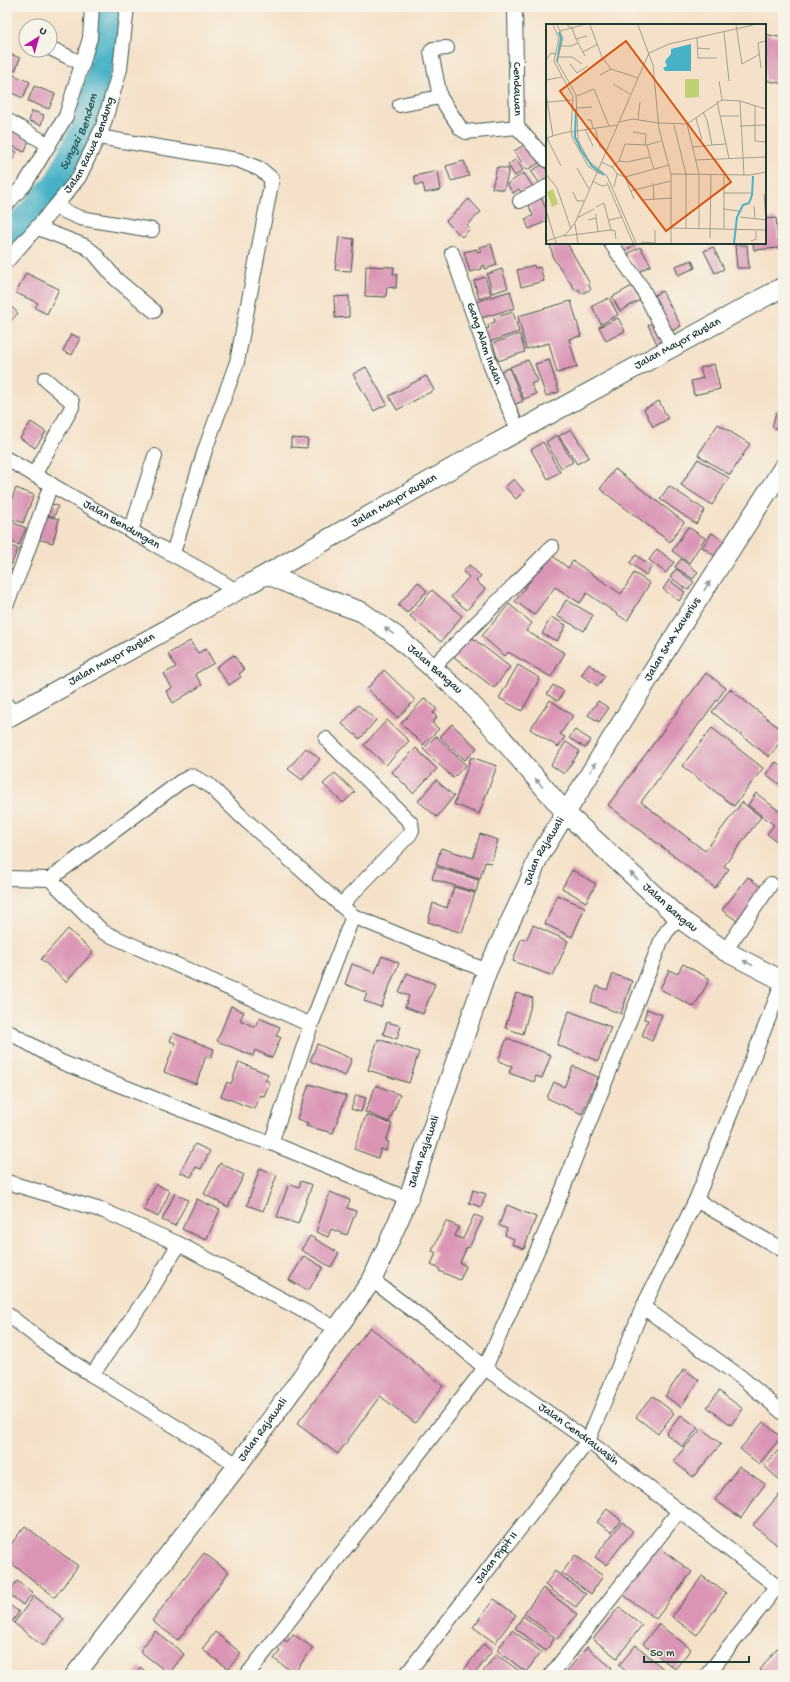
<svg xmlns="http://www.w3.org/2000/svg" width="790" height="1682" viewBox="0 0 790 1682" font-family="'Gochi Hand',sans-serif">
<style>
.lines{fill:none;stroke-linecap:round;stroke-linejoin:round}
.river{stroke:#47b1c6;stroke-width:25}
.building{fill:#da95b5}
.street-casing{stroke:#3f564a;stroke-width:16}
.secondary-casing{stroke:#3f564a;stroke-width:21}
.street{stroke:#fff;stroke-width:14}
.secondary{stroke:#fff;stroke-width:19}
.oneway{fill:#8f9e9a}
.labels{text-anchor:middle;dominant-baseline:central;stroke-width:3.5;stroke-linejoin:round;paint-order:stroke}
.street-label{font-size:12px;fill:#1f3d34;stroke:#f7f3e8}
.water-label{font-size:13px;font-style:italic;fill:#295a58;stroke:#f7f3e8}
.inset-river{fill:none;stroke:#47b1c6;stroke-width:2}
.inset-road{fill:none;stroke:#9f9f8d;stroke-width:1}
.view{fill:#d45610;fill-opacity:0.15;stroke:#d45610;stroke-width:2}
.inset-edge{fill:none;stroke:#1f3d34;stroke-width:2}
</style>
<rect width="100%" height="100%" fill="#f7f3e8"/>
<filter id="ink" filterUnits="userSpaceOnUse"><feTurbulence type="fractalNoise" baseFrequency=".025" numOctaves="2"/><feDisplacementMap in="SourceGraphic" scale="8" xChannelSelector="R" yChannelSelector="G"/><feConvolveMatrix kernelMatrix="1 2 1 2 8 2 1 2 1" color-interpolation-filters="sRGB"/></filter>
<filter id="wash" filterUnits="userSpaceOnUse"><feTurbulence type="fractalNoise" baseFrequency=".012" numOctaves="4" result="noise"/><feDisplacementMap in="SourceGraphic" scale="16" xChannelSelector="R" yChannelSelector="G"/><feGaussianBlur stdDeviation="0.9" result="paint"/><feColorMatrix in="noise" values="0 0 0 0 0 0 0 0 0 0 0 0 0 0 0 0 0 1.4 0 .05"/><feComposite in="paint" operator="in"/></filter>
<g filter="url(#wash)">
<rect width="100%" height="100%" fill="#f5e1c9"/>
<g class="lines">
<path class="river" id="s1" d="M7,238L57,182L86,123L103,57L110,7"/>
</g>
<g id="blocks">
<g class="building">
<polygon points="765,34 783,38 783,84 765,80"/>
<polygon points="7,53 20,58 15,71 7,67"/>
<polygon points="7,72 30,82 23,98 7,91"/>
<polygon points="34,86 55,94 49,109 28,101"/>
<polygon points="32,111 44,115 41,125 29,121"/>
<polygon points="10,125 30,136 25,152 7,144 7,131"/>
<polygon points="526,144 539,163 527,170 514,151"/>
<polygon points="7,147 17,152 9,165 7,164"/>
<polygon points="516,159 523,170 515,176 508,165"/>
<polygon points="464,161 469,176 451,181 446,166"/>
<polygon points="543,164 547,171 547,181 541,185 531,171"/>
<polygon points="497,167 509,169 504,190 492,188"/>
<polygon points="438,171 441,190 425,193 423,184 416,185 414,176"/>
<polygon points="524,173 533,187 522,194 519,189 513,193 507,184"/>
<polygon points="541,197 545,207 547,207 547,221 529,229 525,219 533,216 528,203"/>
<polygon points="469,199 481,212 467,225 470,229 462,237 446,221"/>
<polygon points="776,218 779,248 754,250 753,243 765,243 765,219"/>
<polygon points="339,237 354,239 351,271 335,270"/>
<polygon points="550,243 567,243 590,284 588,284 591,289 581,294 579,289 576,291 553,258"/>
<polygon points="620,243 637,243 625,251"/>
<polygon points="491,244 497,265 485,269 484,265 481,266 482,269 470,272 464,252 477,249 477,252 481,251 479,247"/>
<polygon points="735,245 747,245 749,268 737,268"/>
<polygon points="640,247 651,265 639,272 628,254"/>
<polygon points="713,247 724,269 715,273 704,251"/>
<polygon points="692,260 695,268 678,275 675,266"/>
<polygon points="534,265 535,268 540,267 544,281 521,287 517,270"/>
<polygon points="366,266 394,267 393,274 397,274 396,288 387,287 386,297 365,296"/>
<polygon points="502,269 508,288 492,293 487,274"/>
<polygon points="26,273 59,289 47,314 35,308 38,303 16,293"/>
<polygon points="485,277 491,295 479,299 474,281"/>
<polygon points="632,286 640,300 620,311 612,297"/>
<polygon points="510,291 515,308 481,318 476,302"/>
<polygon points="662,291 681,326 670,332 651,297"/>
<polygon points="349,296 349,317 335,318 334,297"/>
<polygon points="609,298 618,315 601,324 592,306"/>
<polygon points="571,301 581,336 569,339 577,367 557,373 549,343 526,349 518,316"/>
<polygon points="7,303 18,313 7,325"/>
<polygon points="513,312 519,332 486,343 481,331 489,328 488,325 495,322 494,318"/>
<polygon points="618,318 625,331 606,341 599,327"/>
<polygon points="656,322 665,340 657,344 648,325"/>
<polygon points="71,334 80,338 72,355 63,351"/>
<polygon points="520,334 525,352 498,361 493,343"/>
<polygon points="528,360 538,381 531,384 536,394 524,399 510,367"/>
<polygon points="549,360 559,392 546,396 535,364"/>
<polygon points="714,364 720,389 694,395 691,381 703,378 700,368"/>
<polygon points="366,367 387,404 374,411 353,374"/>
<polygon points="509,368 523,401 511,406 497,373"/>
<polygon points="426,376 434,390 397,410 389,396"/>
<polygon points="659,401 668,419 653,427 644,409"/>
<polygon points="776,412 783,414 783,430 772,427"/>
<polygon points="31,422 46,432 35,448 20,438"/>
<polygon points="718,424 750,444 730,475 698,455"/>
<polygon points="571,429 589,457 577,464 559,436"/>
<polygon points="557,435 573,462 561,468 546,442"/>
<polygon points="291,438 308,439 307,448 291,447"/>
<polygon points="543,442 560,472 548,479 531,450"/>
<polygon points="698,459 729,478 712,505 681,485"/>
<polygon points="615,469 684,522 670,542 600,489"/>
<polygon points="514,479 524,491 516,499 505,487"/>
<polygon points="669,486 705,510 696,524 660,499"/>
<polygon points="16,488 34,495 23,523 7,517 7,511"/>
<polygon points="49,503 58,506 54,517 45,514"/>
<polygon points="43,515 59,519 53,543 37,539"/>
<polygon points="7,520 26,528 19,545 7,540"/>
<polygon points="688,527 705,538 689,563 672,551"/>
<polygon points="712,533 725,542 715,556 702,547"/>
<polygon points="7,544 18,549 10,567 7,565"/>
<polygon points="657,549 674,562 666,573 649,560"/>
<polygon points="550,554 568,568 573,561 621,594 634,573 650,583 627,621 587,593 580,603 555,587 534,615 515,601"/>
<polygon points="636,555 652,567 646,575 630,563"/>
<polygon points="681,559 698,572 693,579 675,567"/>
<polygon points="469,565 481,576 476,581 485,589 467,610 451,597 469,577 463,572"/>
<polygon points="8,568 17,573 7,591 7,570"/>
<polygon points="676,569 694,582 688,590 670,577"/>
<polygon points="669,580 685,592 679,601 663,589"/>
<polygon points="418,582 427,591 407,613 398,605"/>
<polygon points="432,590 462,616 441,642 410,616"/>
<polygon points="566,600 593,615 584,631 557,616"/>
<polygon points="509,604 532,623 526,631 565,653 551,677 508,652 505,656 482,636"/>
<polygon points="551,617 566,625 557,641 542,634"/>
<polygon points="470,636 510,667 494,688 454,657"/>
<polygon points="190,641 198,653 206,649 214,663 195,674 202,685 173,703 166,691 172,688 164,674 176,667 168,654"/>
<polygon points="234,655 244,670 239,674 241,677 229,685 216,667"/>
<polygon points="589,664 605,676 598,686 581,675"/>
<polygon points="518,665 540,678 522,711 499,698"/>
<polygon points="384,670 415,700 398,718 367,689"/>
<polygon points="706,673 726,688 641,802 705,851 742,802 761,817 724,866 729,869 715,888 608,805"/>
<polygon points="553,685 564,691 558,701 547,694"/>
<polygon points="730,689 783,731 783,738 769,757 712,712"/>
<polygon points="425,698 437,709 433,713 437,717 432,723 439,729 423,745 401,723"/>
<polygon points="550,700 573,716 560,734 565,737 558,747 530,729"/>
<polygon points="598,701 609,708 599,722 588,715"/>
<polygon points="358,705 376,720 360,739 342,724"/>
<polygon points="387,720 409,741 386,765 364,745"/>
<polygon points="452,724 477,748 465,760 440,737"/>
<polygon points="712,728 763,768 734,806 682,766"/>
<polygon points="575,730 591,740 585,748 569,738"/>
<polygon points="436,736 466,765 453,778 423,749"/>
<polygon points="566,742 580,751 564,774 551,765"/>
<polygon points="306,748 320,759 302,780 288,769"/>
<polygon points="416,748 437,769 413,793 392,772"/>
<polygon points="471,757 497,766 479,814 454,804"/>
<polygon points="776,762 783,767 783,787 766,774"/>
<polygon points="335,773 355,792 343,803 323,784"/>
<polygon points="436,780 454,796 437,817 418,801"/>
<polygon points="756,793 783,814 783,846 767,834 774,825 748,805"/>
<polygon points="480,834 498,840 491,863 485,862 480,879 436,865 441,848 473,858"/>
<polygon points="436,867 479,880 476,892 432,879"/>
<polygon points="572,870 596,884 586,902 562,888"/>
<polygon points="748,877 765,890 740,923 722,910"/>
<polygon points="454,887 475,893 462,933 428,922 433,903 447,908"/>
<polygon points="557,895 585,907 572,937 545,924"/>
<polygon points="533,925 568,941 553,976 513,961 521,939 526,940"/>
<polygon points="68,929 93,952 66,982 41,959"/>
<polygon points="382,956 399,963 381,1007 364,1001 367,993 345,984 352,964 375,973"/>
<polygon points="683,964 710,979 694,1007 660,989 669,970 677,974"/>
<polygon points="407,973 435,984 423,1014 405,1007 409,996 399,992"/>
<polygon points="613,974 632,981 621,1014 591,1002 597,986 607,990"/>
<polygon points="516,993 533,998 523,1034 505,1028"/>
<polygon points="231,1006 244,1012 240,1020 255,1027 259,1018 280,1027 276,1036 281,1037 272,1058 255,1050 253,1056 217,1041"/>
<polygon points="647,1009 662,1015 652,1041 642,1036 648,1020 644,1019"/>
<polygon points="569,1011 611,1027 598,1061 557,1045"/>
<polygon points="387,1022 401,1026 397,1039 383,1034"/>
<polygon points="173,1033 214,1049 211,1058 206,1056 196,1084 164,1072 175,1043 170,1041"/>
<polygon points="507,1038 551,1055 542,1078 536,1076 534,1082 509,1073 512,1066 498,1061"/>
<polygon points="378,1039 419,1052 409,1083 368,1070"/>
<polygon points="317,1044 352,1059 345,1076 310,1061"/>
<polygon points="239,1062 268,1074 265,1080 270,1082 264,1096 260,1095 254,1109 221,1096 227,1082 231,1084"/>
<polygon points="573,1066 598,1077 582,1114 547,1098 554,1082 564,1087"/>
<polygon points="309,1084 346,1096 333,1133 306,1126 308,1123 297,1119"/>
<polygon points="376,1085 400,1095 389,1122 365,1112"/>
<polygon points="356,1095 366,1098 361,1112 351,1109"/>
<polygon points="366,1115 392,1124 386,1141 389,1142 386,1151 381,1149 378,1158 354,1149"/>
<polygon points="195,1144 210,1151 201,1169 196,1167 191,1177 180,1172"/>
<polygon points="220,1163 244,1175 228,1207 204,1194"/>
<polygon points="260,1168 277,1175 263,1211 247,1205"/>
<polygon points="301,1181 312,1185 298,1224 277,1217 289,1183 299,1187"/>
<polygon points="156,1184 170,1191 158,1217 144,1210"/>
<polygon points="473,1190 486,1194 481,1207 469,1203"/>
<polygon points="330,1192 350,1200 347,1208 356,1211 347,1235 331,1229 328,1237 316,1232"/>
<polygon points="175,1193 188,1200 175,1226 162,1220"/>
<polygon points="197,1199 220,1210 206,1240 182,1229"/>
<polygon points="507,1205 536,1217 524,1249 512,1244 514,1239 505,1235 507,1229 499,1225"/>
<polygon points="474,1215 483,1218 469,1248 467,1247 460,1263 466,1266 460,1280 439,1271 440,1269 431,1265 436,1253 432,1251 446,1221 459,1227 455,1236 463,1239"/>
<polygon points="310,1236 339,1253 331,1267 301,1250"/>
<polygon points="304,1256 323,1267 308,1291 289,1280"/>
<polygon points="370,1327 443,1386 415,1423 380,1396 338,1454 297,1424"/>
<polygon points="684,1369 699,1380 681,1407 665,1396"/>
<polygon points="719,1391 743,1409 731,1425 707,1407"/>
<polygon points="653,1396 674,1413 658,1434 636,1417"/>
<polygon points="681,1415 698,1428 683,1447 666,1434"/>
<polygon points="763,1422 781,1437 759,1464 740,1449"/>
<polygon points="702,1428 721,1444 693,1477 673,1461"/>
<polygon points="783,1445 783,1483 764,1466"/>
<polygon points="739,1466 765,1484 741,1518 715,1500"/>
<polygon points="783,1490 783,1550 753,1525"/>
<polygon points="607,1509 621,1520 611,1532 597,1522"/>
<polygon points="622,1522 633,1531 606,1565 595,1557"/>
<polygon points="25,1526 78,1566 55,1597 7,1560 7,1549"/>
<polygon points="657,1546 692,1572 656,1619 621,1593"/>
<polygon points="204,1553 229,1572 178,1640 152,1621"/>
<polygon points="575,1555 603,1576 591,1594 562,1573"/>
<polygon points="555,1571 586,1594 576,1607 545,1585"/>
<polygon points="702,1576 726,1593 697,1635 672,1617"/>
<polygon points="17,1581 33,1593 23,1605 8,1593"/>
<polygon points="543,1588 577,1614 557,1639 524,1613"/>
<polygon points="34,1596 64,1619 43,1646 14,1623"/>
<polygon points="494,1599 516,1615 495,1643 473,1627"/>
<polygon points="7,1603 19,1612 12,1622 7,1618"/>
<polygon points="619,1607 642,1625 617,1658 593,1639"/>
<polygon points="523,1616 554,1639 546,1651 515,1628"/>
<polygon points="658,1624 691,1649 675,1669 643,1644"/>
<polygon points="512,1630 541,1652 526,1672 497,1650"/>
<polygon points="155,1631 184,1654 169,1674 140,1651"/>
<polygon points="215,1632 241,1653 228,1669 202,1649"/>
<polygon points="293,1634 313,1648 294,1673 274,1659 280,1651 276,1647 283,1639 287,1642"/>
<polygon points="483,1644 492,1651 474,1675 470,1675 464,1670"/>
<polygon points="636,1645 668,1673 666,1675 630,1675 619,1665"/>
<polygon points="587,1647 612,1668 605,1675 564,1675"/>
<polygon points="777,1648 783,1653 783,1675 767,1675 760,1670"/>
<polygon points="496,1654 519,1671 516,1675 481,1675"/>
<polygon points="140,1667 150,1675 134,1675"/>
</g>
</g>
</g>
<g filter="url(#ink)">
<use href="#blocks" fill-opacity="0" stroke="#3f564a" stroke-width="1"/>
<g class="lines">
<defs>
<g id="street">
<path id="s2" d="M515,7L517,127L547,160"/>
<polyline points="50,48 83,64"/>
<polyline points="440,97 431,52 433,49 447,48"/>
<polyline points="400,105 440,97 461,129 466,132 517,127"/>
<polyline points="7,120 49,145"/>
<polyline points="98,137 238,160 260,169 272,179 237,362 206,447 173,553"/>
<polyline points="520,201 547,187"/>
<polyline points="7,204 25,184 66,116 90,38 92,7"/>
<polyline points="55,207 80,218 152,230"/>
<polyline points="38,228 85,246 94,253 116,279 154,311"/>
<polyline points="611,243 642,288 673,348"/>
<path id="s3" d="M452,253L492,369L519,432"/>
<path id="s4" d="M7,261L55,207L79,177L98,137L103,126L120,69L127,7"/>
<path id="s5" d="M7,459L152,543L214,577L236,591"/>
<polyline points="34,475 72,407 72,402 45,379"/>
<polyline points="131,531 155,456"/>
<polyline points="7,603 23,564 51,484"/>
<polyline points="433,667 552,547"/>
<polyline points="7,705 13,715"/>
<polyline points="326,739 411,823 412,830 410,834 341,905"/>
<polyline points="7,878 50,879 103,932 311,1025 271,1143"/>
<polyline points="50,879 180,782 192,776 209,785 241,816 353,916 487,971"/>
<polyline points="725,951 771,884"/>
<polyline points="311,1025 353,916"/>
<polyline points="7,1031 61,1062 249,1136 271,1143 408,1199"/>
<polyline points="7,1182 104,1211 179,1244 337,1329"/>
<polyline points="696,1200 783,1250"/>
<path id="s6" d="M372,1280L460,1346L485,1368L588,1441L783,1591"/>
<polyline points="643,1307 742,1378 783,1413"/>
<polyline points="7,1314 51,1348 92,1375 238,1465"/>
<polyline points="92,1375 148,1295 179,1244"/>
<polyline points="247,1675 485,1368 549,1224 661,941 667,931 679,918"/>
<path id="s7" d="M406,1675L588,1441L643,1307L696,1200L783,982"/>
<polyline points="551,1675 679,1511"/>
<polyline points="707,1675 777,1587"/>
</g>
<g id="secondary">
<path id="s8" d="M267,574L312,594L362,612L396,636L462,694L494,729L565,812"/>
<path id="s9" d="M7,718L267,574L482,451L783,287"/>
<path id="s10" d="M570,817L679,918L725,951L783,981"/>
<path id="s11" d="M75,1675L238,1465L372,1280L408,1199L487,971L528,884L538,858L681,626L783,468"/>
</g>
</defs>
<use href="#street" class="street-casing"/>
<use href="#secondary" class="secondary-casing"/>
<use href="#street" class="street"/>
<use href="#secondary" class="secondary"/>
</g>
<defs><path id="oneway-solid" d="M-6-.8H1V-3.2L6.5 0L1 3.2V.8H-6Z"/></defs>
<g class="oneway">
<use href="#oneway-solid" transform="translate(707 586) rotate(-57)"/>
<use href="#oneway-solid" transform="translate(389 631) rotate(-145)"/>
<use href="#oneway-solid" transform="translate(593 767) rotate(-58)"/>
<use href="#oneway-solid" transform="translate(539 783) rotate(-131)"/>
<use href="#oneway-solid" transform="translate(634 876) rotate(-137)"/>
<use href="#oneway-solid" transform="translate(748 963) rotate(-153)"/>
</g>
</g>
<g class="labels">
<g class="street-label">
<text stroke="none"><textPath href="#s2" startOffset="82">Cendawan</textPath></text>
<text stroke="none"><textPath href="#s4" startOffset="144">Jalan Rawa Bendung</textPath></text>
<text stroke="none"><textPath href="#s3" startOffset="96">Gang Alam Indah</textPath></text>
<text stroke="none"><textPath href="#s9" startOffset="768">Jalan Mayor Ruslan</textPath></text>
<text stroke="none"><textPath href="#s9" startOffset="444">Jalan Mayor Ruslan</textPath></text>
<text stroke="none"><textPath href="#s5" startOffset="132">Jalan Bendungan</textPath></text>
<text stroke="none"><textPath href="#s11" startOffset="1205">Jalan SMA Xaverius</textPath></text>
<text stroke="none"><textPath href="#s9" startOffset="120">Jalan Mayor Ruslan</textPath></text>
<text stroke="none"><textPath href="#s8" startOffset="195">Jalan Bangau</textPath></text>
<text stroke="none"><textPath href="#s11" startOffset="957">Jalan Rajawali</textPath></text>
<text stroke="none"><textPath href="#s10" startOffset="135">Jalan Bangau</textPath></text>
<text stroke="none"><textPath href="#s11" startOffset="633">Jalan Rajawali</textPath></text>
<text stroke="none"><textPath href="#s11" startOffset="309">Jalan Rajawali</textPath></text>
<text stroke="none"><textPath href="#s6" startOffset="258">Jalan Cendrawasih</textPath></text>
<text stroke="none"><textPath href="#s7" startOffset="148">Jalan Pipit II</textPath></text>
</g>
<g class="water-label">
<text stroke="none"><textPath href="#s1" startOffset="130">Sungai Bendem</textPath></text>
</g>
</g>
<g transform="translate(546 24)">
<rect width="220" height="220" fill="#f5e1c9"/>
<path d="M139,55H153V73L139,74ZM7,165L12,180L6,183L1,168Z" fill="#bfd073"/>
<path d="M145,20V47H119L117,44L121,42L119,37L125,30V25Z" fill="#47b1c6"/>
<path class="inset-river" d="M11,38L15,14L13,8M30,85L29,113L35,126L46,142L58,151M188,219L191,193L197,181L203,179L206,171L207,152"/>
<path class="inset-road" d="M7,1L13,14L8,37L27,73L25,107L27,115L42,142L54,150M11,1L17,14L11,37L30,71L32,116L43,137L61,152L90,219M21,1L26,4L30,15L41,12M44,1L56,33L65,45L92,54M92,1L107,41L113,105L125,150V219M190,1L196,40L214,30M14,7L37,1M178,8L183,57M151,14L152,34H171M30,15L39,32M15,22H25L32,19M151,24L164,25M37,28L52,20M12,33H26L36,40M0,36L5,29L9,30M24,40L31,49L42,42M215,44L212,19L220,17M54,51L65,45M0,56L16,53M173,57L176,76M67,60L84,70M0,70L7,112M31,72L48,65L63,102M194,77L198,151M2,78L27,76M209,81V117L220,118M31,84L46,83M175,92H193M150,94L156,116M92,95L94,78M41,96H45L47,104M73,98L87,95L112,99M113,99L141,100L176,76L194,77L220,85M141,100L153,150V204M128,101L140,150V204M194,102L220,101M49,104L54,123L60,126M39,105L47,122M87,108L100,110L99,121M0,114L17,109L71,101M1,114L15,142M180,120L183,135M101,121L104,133M166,121L180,120L171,77M147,123L166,121L161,96L157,88M150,136L220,133M73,137L79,120L101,121L115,117M55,138L66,143L71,150L79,153L123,141M66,143L73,137L81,138L104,133L108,145M31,144L43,165M0,150L11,164L25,205M125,150L204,151L220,148M79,153L88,175M46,157L56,162L60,161M61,159L87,219M107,159L108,176M68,163L71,150M84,167L125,157M27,168L31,177H38M178,169H205M218,170L220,197M96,176L126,174M208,182L209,195M177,185L193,187M0,186L10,219M194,193L220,196M31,194L48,185M50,194L52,208M42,196L50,194V190M63,196L76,193M29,200L32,219M125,204L220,206M178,205V150M65,206L69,207L70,215M109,206V219M18,212L65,206L58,179L50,183M164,214L165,150M0,217L19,211L29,199L103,29L123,20L207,1M205,217L210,215V207M95,218L109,219"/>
<path class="view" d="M80,17L185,158L120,207L14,67Z"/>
<rect width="220" height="220" class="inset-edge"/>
</g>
<rect width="790" height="1682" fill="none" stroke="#f7f3e8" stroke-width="24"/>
<g transform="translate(38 38) rotate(37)"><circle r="19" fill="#f7f3e8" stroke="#a1aaa0"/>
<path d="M0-3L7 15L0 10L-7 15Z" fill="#b5179e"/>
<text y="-6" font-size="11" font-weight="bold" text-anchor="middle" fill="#1f3d34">U</text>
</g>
<path d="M644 1656v6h105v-6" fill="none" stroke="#1f3d34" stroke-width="2"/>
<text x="650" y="1656" font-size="12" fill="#1f3d34" stroke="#f7f3e8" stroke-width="3" paint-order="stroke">50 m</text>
</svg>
